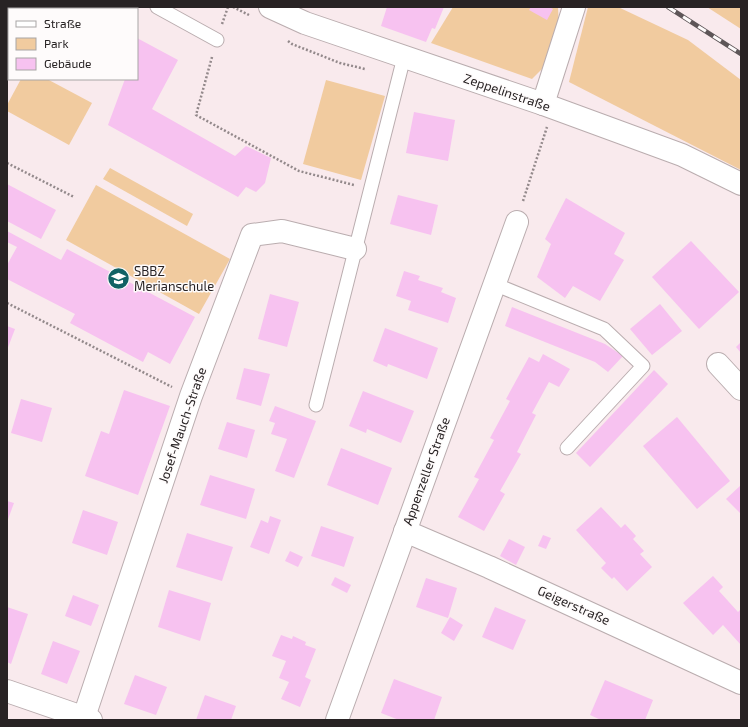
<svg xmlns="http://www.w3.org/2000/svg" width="748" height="727" viewBox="0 0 748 727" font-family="'Exo 2',sans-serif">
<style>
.green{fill:#f1cb9f}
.building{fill:#f7c2f0}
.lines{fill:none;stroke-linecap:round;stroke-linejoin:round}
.service-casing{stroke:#baadaf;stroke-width:15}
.minor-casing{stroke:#baadaf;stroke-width:24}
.secondary-casing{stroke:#baadaf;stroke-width:24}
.path{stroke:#93898b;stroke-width:2.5;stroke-dasharray:2 2;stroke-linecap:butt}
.service{stroke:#fff;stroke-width:13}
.minor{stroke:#fff;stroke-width:22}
.secondary{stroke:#fff;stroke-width:22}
.rail-casing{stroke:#5e5658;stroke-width:4.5}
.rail{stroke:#fefbfb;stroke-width:3;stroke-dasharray:9;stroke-linecap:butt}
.labels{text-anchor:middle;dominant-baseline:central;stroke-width:3;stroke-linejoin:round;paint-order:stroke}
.street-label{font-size:13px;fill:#282324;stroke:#fefbfb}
.poi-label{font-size:13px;fill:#282324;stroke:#fefbfb;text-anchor:start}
</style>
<rect width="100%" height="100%" fill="#f9eaed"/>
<g class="green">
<polygon points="453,7 558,7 559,29 550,61 532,79 431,43"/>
<polygon points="588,7 618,7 688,40 741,80 741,170 569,82"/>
<polygon points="707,7 741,7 741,29"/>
<polygon points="21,79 47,79 92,103 69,145 7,111 7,105"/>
<polygon points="326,80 385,96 361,180 303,164"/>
<polygon points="110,168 193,214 187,226 103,179"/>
<polygon points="96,185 230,259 199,314 66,240"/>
</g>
<g class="building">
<polygon points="7,7 80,7 84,9 9,9 9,38 7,42"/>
<polygon points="387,7 433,8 444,7 435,29 432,28 426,42 381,26"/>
<polygon points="531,7 549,7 553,9 547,20 529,10"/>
<polygon points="137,38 178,60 152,109 235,156 246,146 271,158 265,183 256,192 246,187 238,197 108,125 125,79 137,79"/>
<polygon points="414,112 455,120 448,161 406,153"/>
<polygon points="7,184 56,210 41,239 7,221"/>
<polygon points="398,195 438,205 431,235 390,224"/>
<polygon points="566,198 625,233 614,254 624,260 600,301 573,286 565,298 537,277 551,244 545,239"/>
<polygon points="7,231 61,260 67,249 195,317 170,364 148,352 143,362 70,323 75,314 7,279 7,265 17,247 7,242"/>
<polygon points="691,241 739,292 699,329 652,277"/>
<polygon points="404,271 420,276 418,280 443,288 441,292 456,298 448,323 408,310 411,301 396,296"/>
<polygon points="270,294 299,302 287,347 258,339"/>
<polygon points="660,304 682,331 652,355 630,329"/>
<polygon points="512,307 605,344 623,356 608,372 595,362 505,326"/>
<polygon points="7,326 15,329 7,350"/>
<polygon points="385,328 438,348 427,379 388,364 387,367 373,361"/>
<polygon points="741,342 741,353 736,347"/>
<polygon points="543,354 570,369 559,387 549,382 532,413 536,415 517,452 521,454 500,491 505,494 484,531 458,517 479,479 474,477 494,440 490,438 510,401 506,399 529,357 539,362"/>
<polygon points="244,368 270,374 261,406 236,399"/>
<polygon points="654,370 668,384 590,467 576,453"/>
<polygon points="124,390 170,406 138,495 85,476 101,431 109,434"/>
<polygon points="363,391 414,411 401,443 367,429 366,433 349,426"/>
<polygon points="21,399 52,408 42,442 11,433"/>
<polygon points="275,406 316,421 294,478 275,471 287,439 271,434 275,423 269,421"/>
<polygon points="677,417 730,481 697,509 643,446"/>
<polygon points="227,422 255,430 247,458 218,449"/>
<polygon points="341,448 392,468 378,505 327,485"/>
<polygon points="210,475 255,489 246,519 200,505"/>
<polygon points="741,485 741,514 726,499"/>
<polygon points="7,501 14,503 7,522"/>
<polygon points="601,507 621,528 625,524 636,536 633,539 644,551 640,554 652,567 627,591 614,577 612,579 601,568 606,563 576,530"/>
<polygon points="83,510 118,522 107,555 72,543"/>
<polygon points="270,516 281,520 269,554 250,547 261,520 268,523"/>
<polygon points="321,526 354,537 344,567 311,556"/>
<polygon points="187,533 233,547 222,581 176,567"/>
<polygon points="543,535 551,538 546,549 538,546"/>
<polygon points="509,539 525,547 516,565 500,556"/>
<polygon points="290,551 303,557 298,567 285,561"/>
<polygon points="713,576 723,587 719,591 738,612 741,609 741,645 723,625 713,635 683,603"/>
<polygon points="335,577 351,585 347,593 331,585"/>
<polygon points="426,578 457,588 448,618 416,607"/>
<polygon points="169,590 211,603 200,641 158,627"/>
<polygon points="73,595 99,605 91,626 65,616"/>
<polygon points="7,607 28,614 11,664 7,662"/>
<polygon points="495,607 526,620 513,650 482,637"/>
<polygon points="450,617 463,625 454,641 441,633"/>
<polygon points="281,635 292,639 293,636 306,642 305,645 316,649 305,677 311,680 300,707 281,699 289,682 279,678 286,661 272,656"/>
<polygon points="53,641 80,651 67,684 41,674"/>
<polygon points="135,675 167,687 156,715 124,704"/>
<polygon points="394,679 442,697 434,720 399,720 381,713"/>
<polygon points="605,680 653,700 645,720 601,720 590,715"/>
<polygon points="205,695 236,706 231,720 196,720"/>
</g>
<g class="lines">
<defs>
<g id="service">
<polyline points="157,7 217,40"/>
<polyline points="494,284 604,329 643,366 567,448"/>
<polyline points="316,405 404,57"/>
</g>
<g id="minor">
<polyline points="543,104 574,7"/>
<polyline points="718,364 741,389"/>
<polyline points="405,531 489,567 741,683"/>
<polyline points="7,691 91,720"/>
<polyline points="84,717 191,396 252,235 282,231 355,249"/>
<polyline points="337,720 517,222"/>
</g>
<polyline id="secondary" points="270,7 305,23 543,104 682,155 741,184"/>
</defs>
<use href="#service" class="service-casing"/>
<use href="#minor" class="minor-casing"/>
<use href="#secondary" class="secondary-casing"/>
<g class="path">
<polyline points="233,7 249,15"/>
<polyline points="222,24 228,7"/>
<polyline points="288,41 292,44 340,63 365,69"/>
<polyline points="212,57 196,115 299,171 354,185"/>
<polyline points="7,163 74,197"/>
<polyline points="523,201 547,127"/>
<polyline points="7,303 172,387"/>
</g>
<use href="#service" class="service"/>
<use href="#minor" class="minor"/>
<use href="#secondary" class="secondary"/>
<defs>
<polyline id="rail" points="668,7 741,54"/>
</defs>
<use href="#rail" class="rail-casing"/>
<use href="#rail" class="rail"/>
</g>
<defs>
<symbol id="school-disc" viewBox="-11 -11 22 22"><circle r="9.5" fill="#116265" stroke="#fefbfb"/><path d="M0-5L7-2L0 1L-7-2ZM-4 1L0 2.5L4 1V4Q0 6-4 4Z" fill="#fff"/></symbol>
</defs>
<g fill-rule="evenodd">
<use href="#school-disc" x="106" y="266" width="25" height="25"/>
</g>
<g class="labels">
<g class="street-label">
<text transform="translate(507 92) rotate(19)">Zeppelinstraße</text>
<text transform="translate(182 425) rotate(-71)">Josef-Mauch-Straße</text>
<text transform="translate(426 471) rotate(-70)">Appenzeller Straße</text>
<text transform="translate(574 605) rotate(24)">Geigerstraße</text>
</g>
<g class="poi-label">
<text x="134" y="271">SBBZ<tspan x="134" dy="15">Merianschule</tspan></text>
</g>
</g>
<rect width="748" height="727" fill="none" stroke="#282324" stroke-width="16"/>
<rect x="8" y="8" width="130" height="72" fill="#fefbfb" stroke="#a8a5a5"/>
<rect x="16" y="21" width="20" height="6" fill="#ffffff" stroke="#a8a5a5"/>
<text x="44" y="28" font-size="12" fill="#282324">Straße</text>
<rect x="16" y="38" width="20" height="12" fill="#f1cb9f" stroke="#a8a5a5"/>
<text x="44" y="48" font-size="12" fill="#282324">Park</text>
<rect x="16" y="58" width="20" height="12" fill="#f7c2f0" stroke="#a8a5a5"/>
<text x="44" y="68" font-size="12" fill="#282324">Gebäude</text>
</svg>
